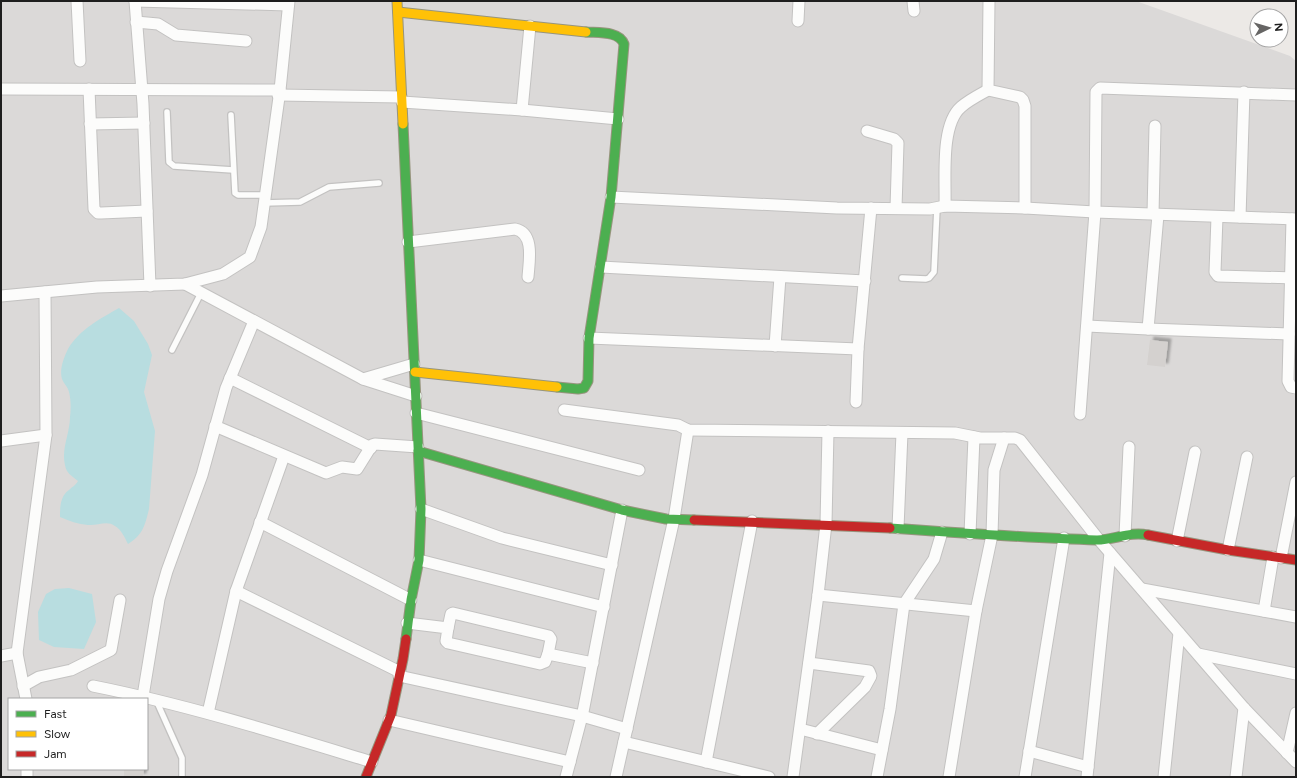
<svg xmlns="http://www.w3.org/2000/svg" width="1297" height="778" viewBox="0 0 1297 778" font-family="Figtree,sans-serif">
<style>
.residential{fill:#dbd9d8;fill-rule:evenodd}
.water{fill:#b8dde0}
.building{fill:#d4d1cf;filter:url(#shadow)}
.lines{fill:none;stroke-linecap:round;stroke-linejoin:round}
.lane-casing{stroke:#c3c2c1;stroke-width:8}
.street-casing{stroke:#c3c2c1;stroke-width:13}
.fast-casing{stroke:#97957e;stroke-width:11}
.slow-casing{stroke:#97957e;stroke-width:11}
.jam-casing{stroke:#97957e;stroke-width:11}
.lane{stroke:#fcfcfb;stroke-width:5.5}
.street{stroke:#fcfcfb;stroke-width:11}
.fast{stroke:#4caf50;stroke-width:9}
.slow{stroke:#ffc107;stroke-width:9}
.jam{stroke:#c62828;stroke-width:9}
</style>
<defs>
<filter id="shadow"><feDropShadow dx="3.5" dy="-3.5" stdDeviation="1" flood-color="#0004"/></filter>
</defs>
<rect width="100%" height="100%" fill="#ece9e6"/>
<path class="residential" d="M1,1H1136L1290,56L1296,61V777H1ZM9,699H147V769H9Z"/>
<g class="water">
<path d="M119,308L134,321L148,344L152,355L144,392L155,431L149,509C145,525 143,535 128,544C125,538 121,529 115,526C107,520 97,526 88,525C78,524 69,521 60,517C60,508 60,496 69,490C73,486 75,486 78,481C72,476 66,473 65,465C61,449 70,433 70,417C71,409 71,400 69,392C68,387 64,384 62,379C59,370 64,357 68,349C80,329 100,319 119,308Z"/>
<polygon points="69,588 92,594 96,622 84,649 54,647 39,640 38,612 46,594 55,589"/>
</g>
<g class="building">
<polygon points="1150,340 1168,342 1165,367 1147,365"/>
<polygon points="124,769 144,769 143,777 124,777"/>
</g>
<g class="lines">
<defs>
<g id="lane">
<polyline points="167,112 169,162 174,166 233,170"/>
<polyline points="231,115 235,193 238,195 265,195"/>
<polyline points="264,203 300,202 329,187 379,183"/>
<polyline points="902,278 926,279 929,278 934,272 937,208"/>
<polyline points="172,350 201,293"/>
<polyline points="156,700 182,758 182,777"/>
</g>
<g id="street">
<polyline points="77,1 80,61"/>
<polyline points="135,1 143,104 150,286"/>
<polyline points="135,1 288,5"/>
<polyline points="913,1 914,11"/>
<polyline points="989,1 988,90 1020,97 1023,100 1025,106 1025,208"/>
<polyline points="798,21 799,1"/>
<polyline points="136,22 158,24 176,35 246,41"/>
<polyline points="1,89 280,90"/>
<polyline points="89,89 94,209 98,213 101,213 147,211"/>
<polyline points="278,95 401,97"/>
<polyline points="402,102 522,110 618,119"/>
<polyline points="522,110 530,26"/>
<polyline points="90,124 144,123"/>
<polyline points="867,131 894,139 898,143 896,208"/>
<polyline points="611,197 837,208 930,209 945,206 1025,208 1095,212 1296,219"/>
<path d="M945,206C946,179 940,125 961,107C969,100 979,95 988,90"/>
<polyline points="1153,214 1155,126"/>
<polyline points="1217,217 1215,272 1218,276 1296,278"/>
<polyline points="1240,217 1244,92"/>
<polyline points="1292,219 1288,381 1291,387 1296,388"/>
<path d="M408,242L515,229C535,233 529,262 528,277"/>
<polyline points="601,267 865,281"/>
<polyline points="185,284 363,379 416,396"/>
<polyline points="1,296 97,287 185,284 223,274 250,257 261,227 280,90 289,1"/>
<polyline points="1087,326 1148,329 1289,334"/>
<polyline points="1148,329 1158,215"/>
<polyline points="589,338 858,349"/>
<polyline points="775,346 780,277"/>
<polyline points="230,378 371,448"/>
<polyline points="363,379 414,364"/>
<polyline points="856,402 858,349 871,208"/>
<polyline points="564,410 678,425 688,430 955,433 980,438 1015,438 1020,440 1099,540 1244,708 1296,762"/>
<polyline points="416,413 639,470"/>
<polyline points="1080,414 1095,212 1096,92 1100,88 1296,95"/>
<polyline points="215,426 326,473 342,467 357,469 372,445 375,444 418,447"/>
<polyline points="1,441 46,435"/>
<polyline points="421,509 502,538 612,565"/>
<polyline points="260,522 411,600"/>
<polyline points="898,528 902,433"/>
<polyline points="970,534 974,437"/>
<polyline points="1125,536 1129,447"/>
<polyline points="1177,541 1195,452"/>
<polyline points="1228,550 1247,457"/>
<polyline points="1281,558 1296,482"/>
<polyline points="419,560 604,607"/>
<polyline points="1142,589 1296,617"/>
<polyline points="236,591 400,672"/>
<polyline points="818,595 976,611"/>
<polyline points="1264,611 1273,557"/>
<polyline points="407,623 448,628 446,641 448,643 540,664 545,662 548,654 593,663"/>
<polyline points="448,628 451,614 453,613 549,636 551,639 548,654"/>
<polyline points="1198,654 1296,674"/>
<polyline points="1,656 17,653"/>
<polyline points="809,663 869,671 871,676 865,687 817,734"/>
<polyline points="399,676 582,716 627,729"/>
<polyline points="23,686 39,677 71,670 111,650 120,600"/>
<path d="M93,686C188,705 280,734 372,762"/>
<polyline points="143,696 159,599 167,571 202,475 226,388 254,321"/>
<polyline points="26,699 17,653 46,435 45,292"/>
<polyline points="208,713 236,591 284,456"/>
<polyline points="389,720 570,762"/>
<polyline points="800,729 882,750"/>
<polyline points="624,742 769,777"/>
<polyline points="1029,751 1088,767"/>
<polyline points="1287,753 1296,713"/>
<polyline points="706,762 752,521"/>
<polyline points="27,777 27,769"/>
<polyline points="566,777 583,712 622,510"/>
<polyline points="616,777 674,519 688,430"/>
<polyline points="793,777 818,595 826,524 828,431"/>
<polyline points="877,777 890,709 904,604 934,559 942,532"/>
<polyline points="949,777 976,611 992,535 994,470 1004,438"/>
<polyline points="1025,777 1064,538"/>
<polyline points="1087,777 1110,553"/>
<polyline points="1164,777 1179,633"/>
<polyline points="1236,777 1244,708"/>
</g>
<g id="fast">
<polyline points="403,124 421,509 419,560 411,600 406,639"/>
<path d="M557,387L578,389L584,388L588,381L589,338L611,197L624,44C619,31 599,33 586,32"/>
<polyline points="418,451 622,510 666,519 694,520"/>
<path d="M890,528C959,533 1028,538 1097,540C1114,540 1130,531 1148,535"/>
</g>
<g id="slow">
<polyline points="397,1 403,124"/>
<polyline points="398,12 586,32"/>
<polyline points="415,372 557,387"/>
</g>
<g id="jam">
<polyline points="694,520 890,528"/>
<polyline points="1148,535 1228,550 1296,560"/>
<polyline points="366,777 391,715 403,659 406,639"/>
</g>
</defs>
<use href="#lane" class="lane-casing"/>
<use href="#street" class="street-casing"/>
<use href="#fast" class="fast-casing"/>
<use href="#slow" class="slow-casing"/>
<use href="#jam" class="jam-casing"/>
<use href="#lane" class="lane"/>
<use href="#street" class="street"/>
<use href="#fast" class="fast"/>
<use href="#slow" class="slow"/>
<use href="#jam" class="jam"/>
</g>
<rect width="1297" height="778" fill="none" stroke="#1e1e1e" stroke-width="4"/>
<rect x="8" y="698" width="140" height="72" fill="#ffffff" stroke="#a5a5a5"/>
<rect x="16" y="711" width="20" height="6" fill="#4caf50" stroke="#a5a5a5"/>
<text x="44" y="718" font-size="12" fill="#1e1e1e">Fast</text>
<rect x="16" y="731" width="20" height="6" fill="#ffc107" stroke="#a5a5a5"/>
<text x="44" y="738" font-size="12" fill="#1e1e1e">Slow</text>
<rect x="16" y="751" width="20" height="6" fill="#c62828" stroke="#a5a5a5"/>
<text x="44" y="758" font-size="12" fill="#1e1e1e">Jam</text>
<g transform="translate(1269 28) rotate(85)"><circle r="19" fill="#ffffff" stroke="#a5a5a5"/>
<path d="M0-3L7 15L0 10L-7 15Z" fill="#666564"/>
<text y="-6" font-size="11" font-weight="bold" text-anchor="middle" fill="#1e1e1e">N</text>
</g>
</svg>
